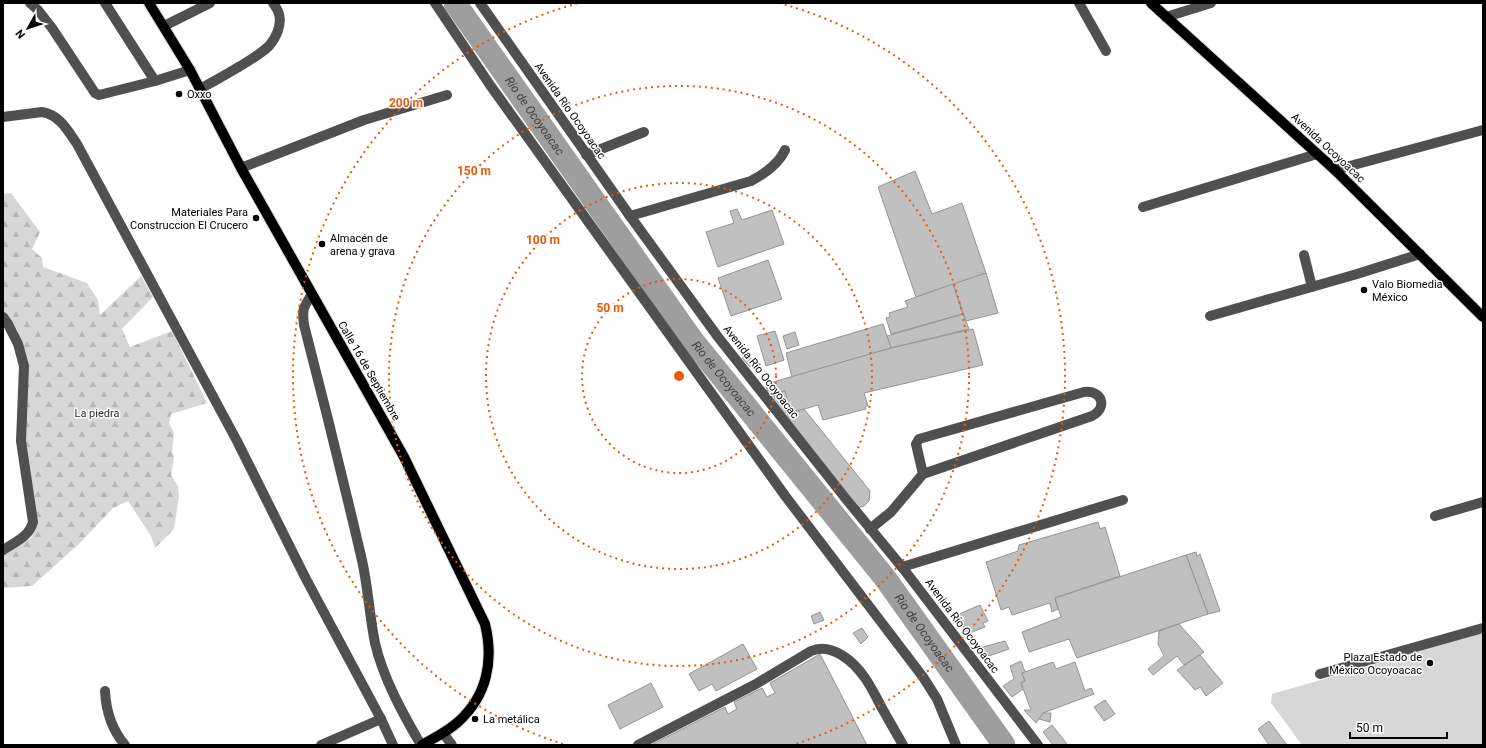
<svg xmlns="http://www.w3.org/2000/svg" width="1486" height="748" viewBox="0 0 1486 748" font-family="Roboto,sans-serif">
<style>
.forest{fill:url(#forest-firs)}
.park{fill:#d7d7d7}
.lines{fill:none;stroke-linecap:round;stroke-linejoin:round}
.river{stroke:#9e9e9e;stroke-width:23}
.building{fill:#c0c0c0;stroke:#949494}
.major-casing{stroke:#dbdbdb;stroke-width:12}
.minor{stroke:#505050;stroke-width:10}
.major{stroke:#000;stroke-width:10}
.ring{fill:none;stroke:#e8590c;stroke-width:2;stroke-dasharray:2 4}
.poi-dot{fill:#000;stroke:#fff;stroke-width:1.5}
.labels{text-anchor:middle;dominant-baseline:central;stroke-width:3;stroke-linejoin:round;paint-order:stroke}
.poi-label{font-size:11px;fill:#000;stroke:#fff;text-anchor:start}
.street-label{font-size:11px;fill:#000;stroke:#fff}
.park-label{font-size:11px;fill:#2e2e2e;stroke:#fff}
.water-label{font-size:12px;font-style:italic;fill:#3f3f3f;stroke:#fff}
.centre{fill:#e8590c;stroke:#fff;stroke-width:2}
.ring-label{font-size:12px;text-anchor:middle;font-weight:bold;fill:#e8590c;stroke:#fff;stroke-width:3;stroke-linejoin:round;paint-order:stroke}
</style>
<defs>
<pattern id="forest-firs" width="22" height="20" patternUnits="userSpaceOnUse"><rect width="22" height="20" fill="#d7d7d7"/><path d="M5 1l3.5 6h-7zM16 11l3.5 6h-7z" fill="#b7b7b7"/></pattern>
</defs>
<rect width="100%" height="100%" fill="#fff"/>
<polygon class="forest" points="11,193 40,232 32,249 42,258 43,267 87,283 98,300 100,315 141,276 153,297 122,329 130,347 172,331 207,403 171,414 169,423 174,433 172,451 174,458 171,475 178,486 179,497 174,529 155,548 151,536 128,501 113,508 80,543 32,586 3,588 3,555 31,538 37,521 26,444 18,331 3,310 3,194"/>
<polygon class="park" points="1483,633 1483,745 1302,745 1271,703 1272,694"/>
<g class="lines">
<path class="river" id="s1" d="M455,3L693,341L885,578L1004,745"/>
</g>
<g class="building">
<polygon points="915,171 932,214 962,203 986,273 916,297 878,187"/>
<polygon points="737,209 742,220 772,210 784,244 718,267 706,232 734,223 730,211"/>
<polygon points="768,260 782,299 731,316 718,278"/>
<polygon points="986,273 998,313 966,321 953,284"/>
<polygon points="953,284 963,314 891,334 886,318 890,317 889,313 908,307 905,301"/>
<polygon points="963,314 969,329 891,348 887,336"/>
<polygon points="883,324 891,348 792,377 786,353"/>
<polygon points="973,329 983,365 864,393 868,406 865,407 866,409 823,420 818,405 791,413 785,391 768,396 766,384 891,348"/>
<polygon points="775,331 784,360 766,366 757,336"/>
<polygon points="795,332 799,345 787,349 783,336"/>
<polygon points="749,353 753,364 750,367 742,358"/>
<polygon points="785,391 791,413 804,409 870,491 869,501 864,506 857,508 768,396"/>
<polygon points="1098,522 1100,529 1105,527 1120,576 1055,598 1058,609 1052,612 1050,603 1012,615 1009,607 1001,610 986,562 1018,551 1019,545"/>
<polygon points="1196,552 1197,556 1200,554 1220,611 1208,614 1186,555"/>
<polygon points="1186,555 1208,614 1077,658 1069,639 1029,652 1022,632 1061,617 1055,598"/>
<polygon points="980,605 988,621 983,623 985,627 967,634 957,615"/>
<polygon points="820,612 824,620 814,624 811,616"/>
<polygon points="1179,624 1204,652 1184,665 1177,656 1153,675 1148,669 1164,656 1158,644 1159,631"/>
<polygon points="862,628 868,637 861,644 853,633"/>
<polygon points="1005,641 1009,649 983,658 976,649"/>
<polygon points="743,644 757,669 716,691 712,684 699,691 689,674"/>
<polygon points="820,654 867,745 654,745 653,744 725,707 728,714 737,709 734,702 762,688 767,697 775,693 770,683"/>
<polygon points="1200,655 1223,683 1206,696 1200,687 1195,690 1177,670"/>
<polygon points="1021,661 1025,672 1022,673 1025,681 1021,683 1023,689 1012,697 1003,686 1014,679 1010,666"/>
<polygon points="1053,662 1056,669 1075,662 1085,691 1091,688 1094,694 1043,713 1036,723 1024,710 1031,710 1021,683 1025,681 1022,673"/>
<polygon points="651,683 663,707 620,729 608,705"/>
<polygon points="1105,700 1115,714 1104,721 1094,707"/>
<polygon points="1043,713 1051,713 1050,722 1039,719"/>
<polygon points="1269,721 1287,745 1269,745 1258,729"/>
<polygon points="1052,725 1067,744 1066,745 1053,745 1043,732"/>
</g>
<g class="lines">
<defs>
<g id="major">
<path d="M149,3L190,70L241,168L404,457L485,624C494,661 487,696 458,722C447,732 434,738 422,745"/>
<polyline points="1151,3 1335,170 1483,317"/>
</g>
</defs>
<use href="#major" class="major-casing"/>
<g class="minor">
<polyline points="30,3 38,10 52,28 95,93 99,95 155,81 190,70"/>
<polyline points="105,3 155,81"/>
<polyline points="435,3 490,85 786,497 923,677 937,699 956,745"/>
<polyline points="480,3 630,216 718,337 846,499 902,567 1038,745"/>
<polyline points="1079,3 1106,51"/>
<polyline points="1166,17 1211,3"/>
<polyline points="164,26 210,3"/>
<path d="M200,89C220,77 252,62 269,46C276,38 282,25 279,14C278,10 275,6 273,3"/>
<path d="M3,117L42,112C60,115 68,131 77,144L237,441L306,579L381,719L393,745"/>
<polyline points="586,155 644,132"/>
<polyline points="241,168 364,120 447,95"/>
<polyline points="1335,170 1483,130"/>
<polyline points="1143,207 1317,154"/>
<path d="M630,216L751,181C764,174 779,164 785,150"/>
<polyline points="1304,255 1312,287"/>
<path d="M312,294C303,308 302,309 304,325C324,402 343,479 361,556C368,584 369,614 375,643C383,678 403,714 421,745"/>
<polyline points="1210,316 1357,274 1420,254"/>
<path d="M3,317L8,324L18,344L24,366L21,441L33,522C29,537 15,542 3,550"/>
<polyline points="1435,516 1483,502"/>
<path d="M870,529L891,512L923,474L916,444L919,439L1084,392C1102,390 1108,407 1092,416L923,474"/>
<polyline points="902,567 1123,500"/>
<polyline points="1320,674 1483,628"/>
<path d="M105,691C106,710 112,730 125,745"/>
<polyline points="443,733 452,745"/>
<polyline points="321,745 381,719"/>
<path d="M638,745L756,684L811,651C832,642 854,662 865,678C872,688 877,699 883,710C890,722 896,733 903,745"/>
</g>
<use href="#major" class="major"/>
</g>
<g class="ring">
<circle cx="679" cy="376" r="97"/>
<circle cx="679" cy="376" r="193"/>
<circle cx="679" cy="376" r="290"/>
<path d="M563 744A386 386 0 0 1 579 3M779 3A386 386 0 0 1 795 744"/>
</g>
<g class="poi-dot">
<circle cx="179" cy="94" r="4"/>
<circle cx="256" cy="218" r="4"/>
<circle cx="322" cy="244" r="4"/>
<circle cx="1364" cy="290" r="4"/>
<circle cx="1430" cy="663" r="4"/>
<circle cx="475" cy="719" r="4"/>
</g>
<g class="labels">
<g class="poi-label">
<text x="187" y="94">Oxxo</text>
<text x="248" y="212" text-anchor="end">Materiales Para<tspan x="248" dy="13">Construccion El Crucero</tspan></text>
<text x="330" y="238">Almacén de<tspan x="330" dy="13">arena y grava</tspan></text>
<text x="1372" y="284">Valo Biomedia<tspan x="1372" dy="13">México</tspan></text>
<text x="1422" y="657" text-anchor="end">Plaza Estado de<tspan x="1422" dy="13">México Ocoyoacac</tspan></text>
<text x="483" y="719">La metálica</text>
</g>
<g class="street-label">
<text transform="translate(570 111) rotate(55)">Avenida Río Ocoyoacac</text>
<text transform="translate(1328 148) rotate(43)">Avenida Ocoyoacac</text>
<text transform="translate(369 371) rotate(60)">Calle 16 de Septiembre</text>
<text transform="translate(761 372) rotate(52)">Avenida Río Ocoyoacac</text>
<text transform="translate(962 626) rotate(53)">Avenida Río Ocoyoacac</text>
</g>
<g class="park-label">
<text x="97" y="413">La piedra</text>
</g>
<g class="water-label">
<text stroke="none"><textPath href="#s1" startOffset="138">Rio de Ocoyoacac</textPath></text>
<text stroke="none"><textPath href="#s1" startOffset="462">Rio de Ocoyoacac</textPath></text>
<text stroke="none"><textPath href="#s1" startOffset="786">Rio de Ocoyoacac</textPath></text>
</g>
</g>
<circle cx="679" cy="376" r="6" class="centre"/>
<g class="ring-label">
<text x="406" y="107">200 m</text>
<text x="474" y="175">150 m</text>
<text x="543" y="244">100 m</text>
<text x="610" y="312">50 m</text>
</g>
<rect width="1486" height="748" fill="none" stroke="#000000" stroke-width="8"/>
<g transform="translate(28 28) rotate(231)" stroke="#ffffff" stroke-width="3" paint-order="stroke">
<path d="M0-3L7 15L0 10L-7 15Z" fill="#000000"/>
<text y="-6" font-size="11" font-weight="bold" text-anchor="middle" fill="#000000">N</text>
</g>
<path d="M1350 732v6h97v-6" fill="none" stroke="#000000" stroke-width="2"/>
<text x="1356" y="732" font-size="12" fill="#000000" stroke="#ffffff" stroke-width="3" paint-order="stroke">50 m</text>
</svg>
